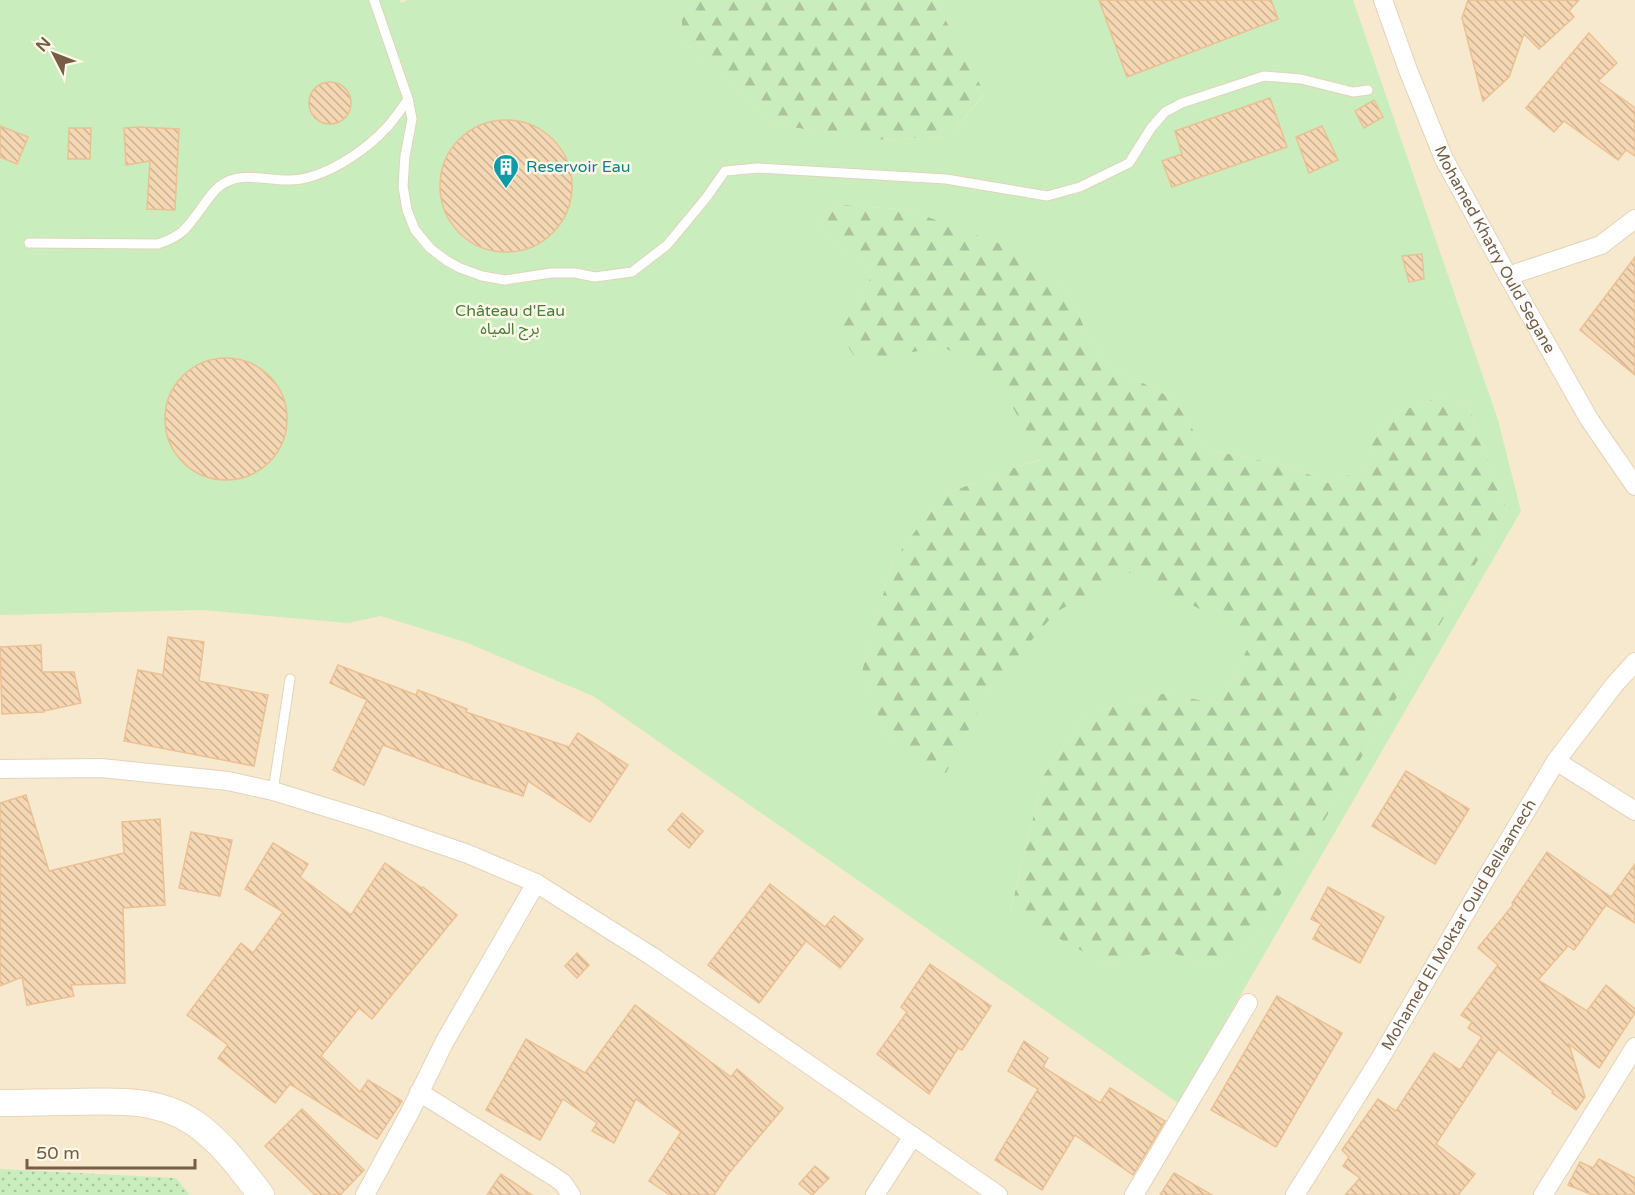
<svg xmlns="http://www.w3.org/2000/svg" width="1635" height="1195" viewBox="0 0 1635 1195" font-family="'Varela Round','Noto Sans Arabic',sans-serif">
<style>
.residential{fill:#f7e9cd}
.grass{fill:url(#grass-dots)}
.forest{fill:url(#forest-firs)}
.park{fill:#caedbd;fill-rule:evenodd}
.building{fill:url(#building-back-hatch);stroke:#ebc093;stroke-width:1.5}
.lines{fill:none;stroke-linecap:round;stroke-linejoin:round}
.lane-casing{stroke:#e3d3bb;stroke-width:11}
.street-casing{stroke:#e3d3bb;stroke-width:20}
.secondary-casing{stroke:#e9d5b8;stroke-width:28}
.lane{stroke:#fff;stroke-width:9}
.street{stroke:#fff;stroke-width:18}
.secondary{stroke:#fff;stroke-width:26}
.labels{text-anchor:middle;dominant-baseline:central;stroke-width:5;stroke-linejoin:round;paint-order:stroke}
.culture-label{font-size:16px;fill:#0d838f;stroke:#fff9e8;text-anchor:start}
.street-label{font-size:16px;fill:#775d45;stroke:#fff9e8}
.park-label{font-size:16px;fill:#477f3b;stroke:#fff9e8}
</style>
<defs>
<pattern id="grass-dots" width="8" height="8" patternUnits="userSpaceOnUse" patternTransform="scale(1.5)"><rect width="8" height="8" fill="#caedbd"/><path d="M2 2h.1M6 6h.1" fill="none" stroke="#a9c39b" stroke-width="1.8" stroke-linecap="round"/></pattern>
<pattern id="forest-firs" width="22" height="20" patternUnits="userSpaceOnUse" patternTransform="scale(1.5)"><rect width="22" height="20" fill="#caedbd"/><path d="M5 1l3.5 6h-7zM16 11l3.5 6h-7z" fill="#a9c39b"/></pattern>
<pattern id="building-back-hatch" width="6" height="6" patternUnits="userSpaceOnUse" patternTransform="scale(1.5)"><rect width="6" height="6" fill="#f6d7b4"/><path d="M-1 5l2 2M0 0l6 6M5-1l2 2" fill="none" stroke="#ccb294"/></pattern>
</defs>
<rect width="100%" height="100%" fill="#fef6df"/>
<rect class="residential" x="0" y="0" width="1635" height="1195"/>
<polygon class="grass" points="0,1169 176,1178 190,1195 0,1195"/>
<g class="forest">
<polygon points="682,0 935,0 985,93 948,137 874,140 771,124 682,39"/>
<polygon points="835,204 909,210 1005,245 1068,290 1088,336 1110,366 1174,399 1205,449 1290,466 1329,483 1362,469 1374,439 1396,413 1436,398 1467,402 1507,511 1255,938 1213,968 1167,951 1106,964 1010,913 1043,776 1086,714 1165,693 1220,704 1247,649 991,687 946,774 885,736 862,671 892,562 942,495 1016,467 1041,460 944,347 857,362 837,330 859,298 873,273 831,239 815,221"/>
</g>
<path class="park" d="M0,0H400L401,3L408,0H682V39L771,124L875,140L948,137L985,94L935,0H1353L1498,420L1521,511L1178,1103L593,696L465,642L381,616L348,623L202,610L0,615ZM835,204L909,210L1004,245L1068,290L1088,336L1110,366L1174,399L1205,449L1290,466L1329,483L1362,469L1374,439L1396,413L1436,398L1467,402L1507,511L1255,938L1213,968L1167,951L1106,964L1010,912L1043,776L1086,714L1165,693L1220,704L1247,649L1229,624L1128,572L1056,612L991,687L946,773L885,736L862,671L892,562L942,495L1016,467L1042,459L998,381L944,347L857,361L838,330L859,298L873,273L831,239L815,221Z"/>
<g class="building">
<polygon points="1099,0 1271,0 1278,19 1127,77"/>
<polygon points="1468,0 1579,0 1569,11 1574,17 1539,49 1524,34 1509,77 1483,101 1462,18"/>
<polygon points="1589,33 1617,63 1598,81 1635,108 1635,156 1626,150 1618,160 1564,121 1554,132 1526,108"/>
<circle cx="330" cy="103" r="21"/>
<polygon points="1270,98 1287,147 1172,187 1162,161 1182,154 1175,131"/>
<polygon points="1374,100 1383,117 1364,128 1355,111"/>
<circle cx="506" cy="186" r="66"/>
<polygon points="0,126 28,137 17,164 0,157"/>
<polygon points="1322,126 1338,160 1309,173 1296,137"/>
<polygon points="139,127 179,129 175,210 147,209 150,161 126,165 124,128"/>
<polygon points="69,128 91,128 90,159 68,159"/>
<polygon points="1422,254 1424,279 1409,282 1402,256"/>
<polygon points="1635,257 1635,375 1580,330"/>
<circle cx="226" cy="419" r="61"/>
<polygon points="168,637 204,642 199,681 268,695 254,766 124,741 138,670 163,675"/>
<polygon points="41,645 42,672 74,672 81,703 44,711 44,712 2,714 0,647"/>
<polygon points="338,665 416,695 418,690 467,709 466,712 569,747 578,733 628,765 590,822 528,781 523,796 472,779 383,745 364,785 333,770 367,700 330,683"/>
<polygon points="1406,771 1469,809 1435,864 1372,826"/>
<polygon points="26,795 49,871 124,853 122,822 160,819 165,905 123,908 125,983 71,985 74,996 27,1005 22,977 0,986 0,803"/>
<polygon points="682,813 703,831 689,848 668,830"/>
<polygon points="191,832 232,840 220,896 179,888"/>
<polygon points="273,843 308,864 300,877 351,915 385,863 422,888 423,887 457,915 372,1019 359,1008 321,1056 360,1092 368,1080 402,1101 377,1139 290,1084 275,1103 218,1058 228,1045 187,1015 241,943 253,953 283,912 245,889"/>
<polygon points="1547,852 1611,897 1635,864 1635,923 1606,905 1574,950 1568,946 1538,980 1587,1011 1606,985 1635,1009 1635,1013 1599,1068 1569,1044 1585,1097 1576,1110 1552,1093 1553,1091 1498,1049 1436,1144 1475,1174 1458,1195 1345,1195 1360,1178 1343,1166 1349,1157 1342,1150 1378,1099 1396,1111 1434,1053 1460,1070 1482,1037 1468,1028 1472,1022 1461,1015 1498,965 1478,948 1513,905 1512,903"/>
<polygon points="770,884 825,927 834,916 863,939 840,968 806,941 759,1003 708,965"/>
<polygon points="1328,887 1384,917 1360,963 1313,939 1321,924 1311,919"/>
<polygon points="577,953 589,965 577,978 565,966"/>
<polygon points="930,964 991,1006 962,1050 958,1048 929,1094 877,1054 907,1012 901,1007"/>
<polygon points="1277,996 1342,1033 1276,1147 1211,1110"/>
<polygon points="635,1005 731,1077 737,1069 783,1108 729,1173 714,1195 670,1195 649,1181 681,1132 636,1099 614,1143 592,1131 597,1123 563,1099 540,1140 486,1110 526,1039 585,1073"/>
<polygon points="1024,1041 1048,1058 1043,1067 1100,1103 1110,1088 1165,1121 1133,1175 1075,1135 1042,1190 995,1160 1038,1089 1008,1071"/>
<polygon points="302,1109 364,1170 340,1195 315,1195 265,1146"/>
<polygon points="1599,1159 1635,1178 1635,1195 1593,1195 1568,1185 1580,1162 1593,1168"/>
<polygon points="815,1166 829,1178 812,1195 799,1184"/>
<polygon points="1174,1173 1212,1195 1160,1195"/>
<polygon points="501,1174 532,1195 487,1195"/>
</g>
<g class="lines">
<defs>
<g id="lane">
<polyline points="374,0 408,99 412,119 405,156 403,186 407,210 415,230 430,248 447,261 460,268 482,276 505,280 551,273 575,273 595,277 632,272 667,245 706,198 725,171 758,168 946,179 1047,196 1080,187 1129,163 1151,128 1165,112 1182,103 1264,76 1301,79 1353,92 1368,90"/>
<path d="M29,243L158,244C185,235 189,225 205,203C209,198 214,190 220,186C239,171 265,180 287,180C322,181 366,151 389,125C396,117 402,108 408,99"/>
<polyline points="273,791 290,679"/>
</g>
<g id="street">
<path id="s1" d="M1383,0L1408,70L1444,159L1508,276L1589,419L1635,486"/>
<polyline points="1508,276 1601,245 1635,219"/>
<polyline points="1556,761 1635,811"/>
<polyline points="0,769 101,768 228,781 273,791 374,822 468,854 536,883 653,957 998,1195"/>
<polyline points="419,1092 556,1178 563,1183 571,1195"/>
<polyline points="365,1195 409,1114 445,1041 536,883"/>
<polyline points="875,1195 913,1136"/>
<polyline points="1134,1195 1248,1003"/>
<path id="s2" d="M1295,1195L1378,1062L1486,878L1556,761L1615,684L1635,662"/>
<polyline points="1543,1195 1635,1047"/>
</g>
<path id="secondary" d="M0,1103C24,1103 49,1102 73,1102C115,1101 156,1098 193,1122C221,1141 241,1169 261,1195"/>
</defs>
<use href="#lane" class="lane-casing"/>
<use href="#street" class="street-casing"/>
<use href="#secondary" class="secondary-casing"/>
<use href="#lane" class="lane"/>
<use href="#street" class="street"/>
<use href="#secondary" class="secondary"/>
</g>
<defs>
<symbol id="building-pin" viewBox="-11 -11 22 30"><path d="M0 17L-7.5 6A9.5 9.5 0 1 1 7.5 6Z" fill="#0f9aa8" stroke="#fff9e8"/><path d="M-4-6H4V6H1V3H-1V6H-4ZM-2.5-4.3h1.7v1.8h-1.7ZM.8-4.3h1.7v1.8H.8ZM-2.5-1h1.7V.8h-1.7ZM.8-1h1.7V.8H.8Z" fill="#fff"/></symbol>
</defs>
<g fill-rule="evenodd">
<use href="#building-pin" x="491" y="152" width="30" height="40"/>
</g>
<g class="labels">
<g class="culture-label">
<text x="526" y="167">Reservoir Eau</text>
</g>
<g class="street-label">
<text stroke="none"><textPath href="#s1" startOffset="274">Mohamed Khatry Ould Segane</textPath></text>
<text stroke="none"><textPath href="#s2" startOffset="316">Mohamed El Moktar Ould Bellaamech</textPath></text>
</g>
<g class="park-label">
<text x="510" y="311">Château d'Eau<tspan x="510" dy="18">برج المياه</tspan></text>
</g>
</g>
<g transform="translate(54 54) rotate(312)" stroke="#fff9e8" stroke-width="4.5" paint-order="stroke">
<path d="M0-4.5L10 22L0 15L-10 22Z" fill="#775d45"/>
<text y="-9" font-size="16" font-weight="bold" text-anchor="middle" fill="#775d45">N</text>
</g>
<path d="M27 1159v9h168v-9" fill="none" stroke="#775d45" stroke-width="3"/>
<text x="36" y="1159" font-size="18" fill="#775d45" stroke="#fff9e8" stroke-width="4.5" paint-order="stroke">50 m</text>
</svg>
